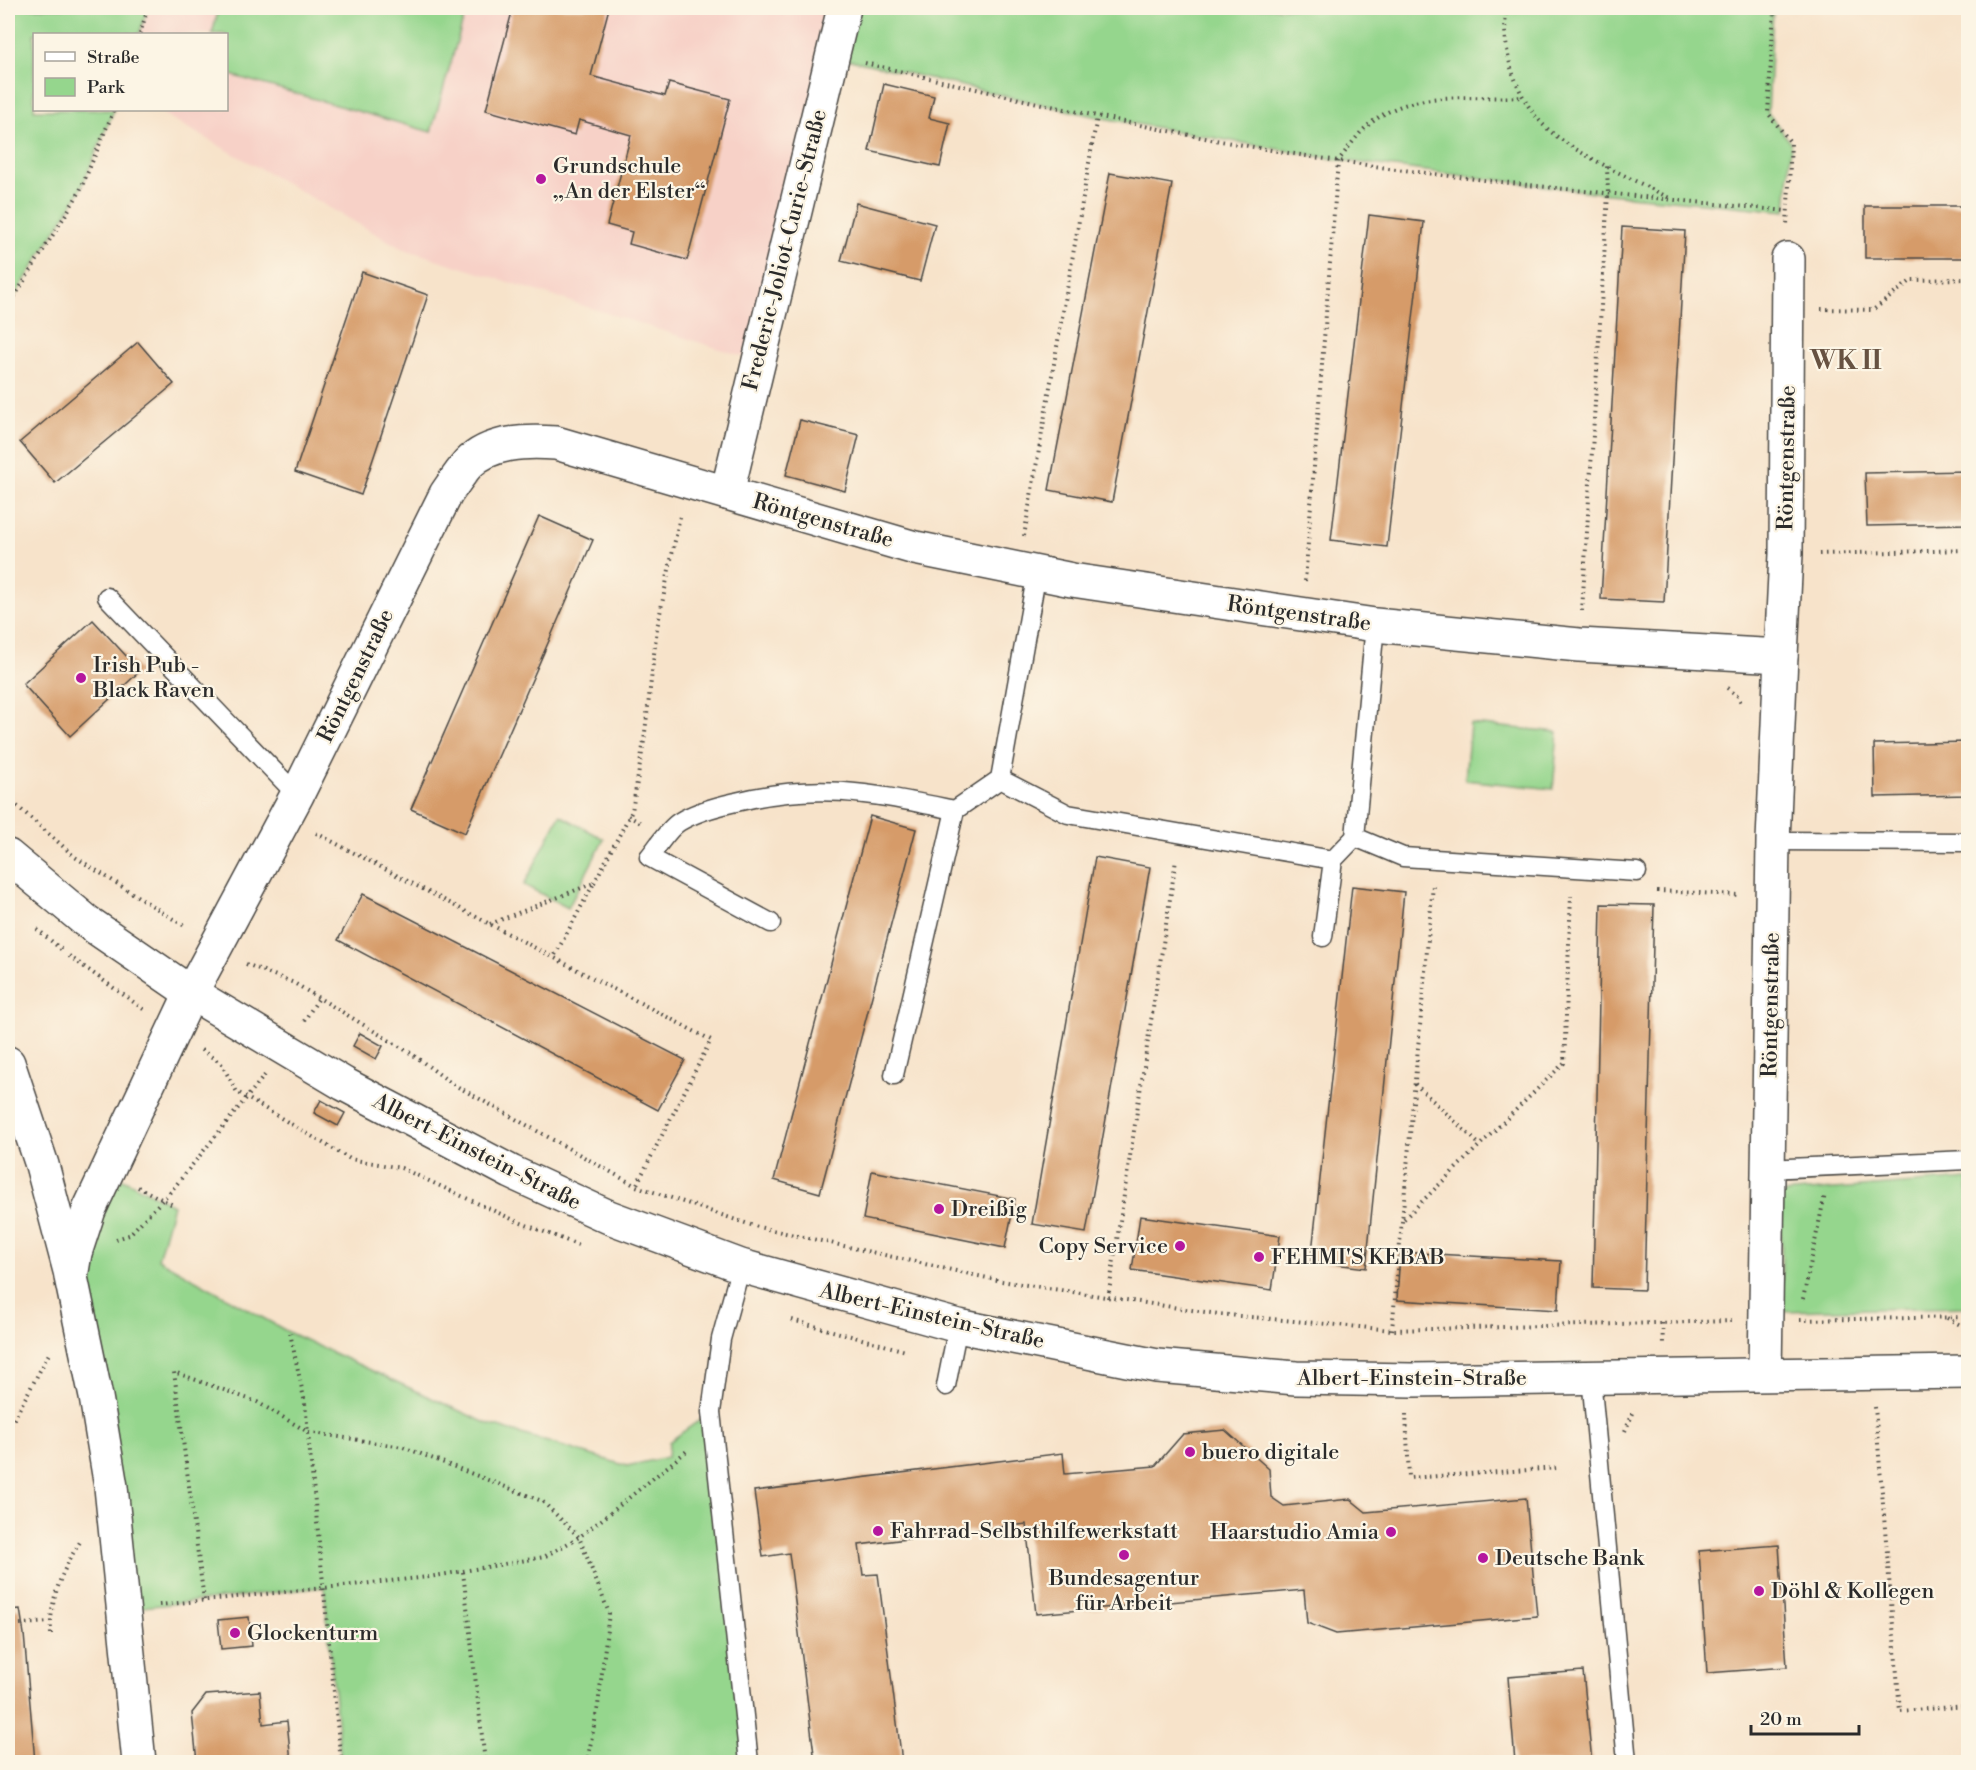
<svg xmlns="http://www.w3.org/2000/svg" width="1976" height="1770" viewBox="0 0 1976 1770" font-family="'Libre Bodoni',serif">
<style>
.built{fill:#f7d1c7}
.green{fill:#95d68d;stroke:#60805c;stroke-width:1.5}
.building{fill:#d69b69}
.lines{fill:none;stroke-linecap:round;stroke-linejoin:round}
.service-casing{stroke:#4a4743;stroke-width:21}
.minor-casing{stroke:#4a4743;stroke-width:36}
.tertiary-casing{stroke:#4a4743;stroke-width:36}
.path{stroke:#4a4743;stroke-width:4;stroke-dasharray:1.5 4.5;stroke-linecap:butt}
.service{stroke:#fff;stroke-width:18}
.minor{stroke:#fff;stroke-width:33}
.tertiary{stroke:#fff;stroke-width:33}
.poi-dot{fill:#b5179e;stroke:#fcf5e5;stroke-width:2}
.labels{text-anchor:middle;dominant-baseline:central;stroke-width:4.5;stroke-linejoin:round;paint-order:stroke}
.poi-label{font-size:22px;fill:#2b2b2b;stroke:#fcf5e5;text-anchor:start}
.street-label{font-size:22px;fill:#2b2b2b;stroke:#fcf5e5}
.quarter-label{font-size:26px;font-weight:bold;fill:#675241;stroke:#fcf5e5}
</style>
<rect width="100%" height="100%" fill="#fcf5e5"/>
<filter id="ink" filterUnits="userSpaceOnUse"><feTurbulence type="fractalNoise" baseFrequency=".0167" numOctaves="2"/><feDisplacementMap in="SourceGraphic" scale="12" xChannelSelector="R" yChannelSelector="G"/><feConvolveMatrix kernelMatrix="1 2 1 2 8 2 1 2 1" color-interpolation-filters="sRGB"/></filter>
<filter id="wash" filterUnits="userSpaceOnUse"><feTurbulence type="fractalNoise" baseFrequency=".008" numOctaves="4" result="noise"/><feDisplacementMap in="SourceGraphic" scale="24" xChannelSelector="R" yChannelSelector="G"/><feGaussianBlur stdDeviation="1.35" result="paint"/><feColorMatrix in="noise" values="0 0 0 0 0 0 0 0 0 0 0 0 0 0 0 0 0 1.4 0 .05"/><feComposite in="paint" operator="in"/></filter>
<g filter="url(#wash)">
<rect width="100%" height="100%" fill="#f7e3ca"/>
<polygon class="built" points="149,8 843,8 758,361 401,248 156,110 226,110 226,34 140,34"/>
<g class="green">
<polygon points="8,8 148,8 139,34 34,34 34,110 114,110 79,193 8,307"/>
<polygon points="219,8 432,8 464,17 431,132 227,74 226,34 212,34"/>
<polygon points="845,8 1773,8 1768,113 1791,143 1786,211 1608,194 1339,160 1097,117 833,56"/>
<polygon points="1470,724 1558,732 1553,789 1465,780"/>
<polygon points="560,815 604,839 568,908 524,885"/>
<polygon points="121,1178 173,1205 158,1259 290,1333 488,1424 627,1466 668,1457 669,1442 711,1412 749,1762 341,1762 324,1587 125,1609 75,1253"/>
<polygon points="1968,1179 1968,1307 1782,1311 1781,1193"/>
</g>
<g id="blocks">
<g class="building">
<polygon points="513,8 609,8 591,76 665,96 669,83 730,99 687,260 629,244 632,232 607,225 631,135 579,120 575,135 486,110"/>
<polygon points="884,84 934,96 929,118 950,123 940,167 869,151"/>
<polygon points="1110,173 1172,184 1112,502 1049,490"/>
<polygon points="856,203 935,224 920,281 841,261"/>
<rect x="1865" y="206" width="103" height="52"/>
<polygon points="1369,215 1424,222 1387,547 1331,540"/>
<polygon points="1622,227 1685,231 1664,602 1601,599"/>
<polygon points="362,272 428,295 361,495 295,472"/>
<polygon points="138,342 174,384 55,483 20,442"/>
<polygon points="800,420 859,435 845,491 786,475"/>
<polygon points="1968,471 1968,524 1867,526 1865,473"/>
<polygon points="539,516 593,540 465,833 411,809"/>
<polygon points="93,620 140,671 70,736 23,684"/>
<polygon points="1968,742 1968,795 1875,797 1874,744"/>
<polygon points="870,816 916,829 820,1193 774,1180"/>
<polygon points="1095,857 1150,867 1086,1233 1032,1224"/>
<polygon points="1352,886 1404,892 1366,1268 1311,1261"/>
<polygon points="363,894 685,1060 658,1110 338,940"/>
<polygon points="1601,904 1654,905 1644,1290 1593,1288"/>
<polygon points="360,1033 383,1046 376,1059 353,1046"/>
<polygon points="321,1100 345,1113 338,1126 314,1113"/>
<polygon points="872,1171 1015,1199 1005,1248 863,1219"/>
<polygon points="1140,1216 1280,1236 1272,1290 1132,1270"/>
<polygon points="1400,1252 1561,1261 1558,1310 1397,1300"/>
<polygon points="1225,1430 1269,1469 1271,1497 1284,1506 1350,1499 1366,1512 1526,1498 1537,1616 1336,1634 1307,1623 1304,1590 1036,1614 1026,1524 859,1545 863,1575 878,1574 902,1762 815,1762 789,1553 763,1557 754,1491 1063,1453 1065,1474 1155,1466 1183,1434"/>
<polygon points="1779,1545 1787,1667 1707,1673 1699,1551"/>
<polygon points="20,1609 24,1634 35,1762 8,1762 8,1610"/>
<polygon points="249,1617 252,1646 221,1649 218,1620"/>
<polygon points="1583,1671 1592,1762 1515,1762 1508,1677"/>
<polygon points="260,1691 263,1724 287,1721 291,1762 197,1762 192,1713 206,1695"/>
</g>
</g>
</g>
<g filter="url(#ink)">
<use href="#blocks" fill-opacity="0" stroke="#4a4743" stroke-width="1.5"/>
<g class="lines">
<defs>
<g id="service">
<polyline points="107,597 297,795"/>
<polyline points="1000,779 1068,814 1333,860 1323,937"/>
<polyline points="1355,837 1403,857 1637,872"/>
<polyline points="1773,841 1968,842"/>
<polyline points="1333,860 1355,837 1375,625"/>
<path d="M771,923L649,857C658,846 668,829 679,822C695,812 718,806 736,802C818,781 874,794 955,810L1000,779L1037,572"/>
<polyline points="894,1075 955,810"/>
<polyline points="1768,1169 1968,1160"/>
<polyline points="741,1266 721,1339 711,1412 749,1762"/>
<polyline points="1591,1377 1627,1762"/>
<polyline points="946,1386 958,1326"/>
</g>
<g id="minor">
<polyline points="727,493 844,8"/>
<polyline points="8,1063 42,1165 70,1271"/>
<polyline points="1765,1374 1773,841 1781,656"/>
<path d="M139,1762L111,1487L96,1397L71,1277L75,1253L89,1210L191,993L297,795L446,494C453,484 460,473 468,464C490,441 527,441 556,443L915,548L1072,580L1375,625L1579,645L1781,656L1786,554L1788,259"/>
</g>
<polyline id="tertiary" points="8,856 86,921 191,993 344,1084 511,1172 609,1217 741,1266 958,1326 1157,1366 1296,1378 1412,1380 1968,1372"/>
</defs>
<use href="#service" class="service-casing"/>
<use href="#minor" class="minor-casing"/>
<use href="#tertiary" class="tertiary-casing"/>
<g class="path">
<path d="M1507,8C1503,28 1506,51 1512,71C1518,88 1526,105 1538,119C1562,149 1636,180 1671,199"/>
<polyline points="1774,8 1768,113 1791,143 1787,225"/>
<polyline points="140,34 148,8"/>
<path d="M865,63C1022,100 1179,137 1339,161C1487,183 1637,196 1787,211"/>
<polyline points="8,307 79,193 114,110"/>
<polyline points="1821,309 1873,310 1912,280 1968,279"/>
<polyline points="1024,536 1097,117"/>
<polyline points="1819,554 1968,550"/>
<path d="M1305,581L1338,161C1346,151 1353,141 1361,132C1406,86 1466,100 1523,97"/>
<polyline points="1582,611 1608,194 1607,166"/>
<polyline points="1727,688 1738,696 1742,705"/>
<polyline points="8,798 75,857 186,927"/>
<polyline points="628,816 641,823"/>
<polyline points="316,833 711,1040 636,1186"/>
<polyline points="594,883 632,811 644,741 657,628 680,516"/>
<polyline points="1657,891 1739,895"/>
<polyline points="490,924 594,883 554,957"/>
<polyline points="37,929 63,951"/>
<polyline points="69,956 146,1011"/>
<polyline points="246,964 294,983 412,1054 451,1083 636,1186 754,1226 1001,1281 1218,1314 1392,1330 1732,1321"/>
<polyline points="304,1021 319,998"/>
<polyline points="201,1050 221,1063 237,1092 350,1159 401,1168 516,1221 578,1245"/>
<polyline points="1415,1084 1480,1145"/>
<polyline points="138,1187 173,1205"/>
<polyline points="1404,1219 1564,1063 1571,896"/>
<polyline points="116,1239 129,1235 172,1190 265,1075"/>
<polyline points="1108,1298 1176,860"/>
<polyline points="1803,1299 1825,1194"/>
<polyline points="1947,1318 1968,1329"/>
<polyline points="792,1320 906,1351"/>
<polyline points="1800,1320 1968,1317"/>
<polyline points="1662,1323 1663,1343"/>
<polyline points="1392,1330 1433,885"/>
<polyline points="290,1333 305,1403 341,1762"/>
<polyline points="1875,1407 1900,1711 1968,1706"/>
<polyline points="1406,1414 1409,1478 1558,1468"/>
<polyline points="8,1430 50,1352"/>
<polyline points="1625,1431 1634,1411"/>
<polyline points="463,1572 485,1762"/>
<polyline points="204,1600 174,1372 257,1402 308,1432 403,1447 542,1501 579,1537 609,1613 598,1706 587,1762"/>
<polyline points="159,1605 429,1577 544,1557 579,1537 609,1514 688,1450"/>
<polyline points="8,1625 50,1622"/>
<path d="M51,1634C49,1601 62,1570 80,1542"/>
</g>
<use href="#service" class="service"/>
<use href="#minor" class="minor"/>
<use href="#tertiary" class="tertiary"/>
</g>
</g>
<g class="poi-dot">
<circle cx="541" cy="179" r="6"/>
<circle cx="81" cy="678" r="6"/>
<circle cx="939" cy="1209" r="6"/>
<circle cx="1180" cy="1246" r="6"/>
<circle cx="1259" cy="1257" r="6"/>
<circle cx="1190" cy="1452" r="6"/>
<circle cx="878" cy="1531" r="6"/>
<circle cx="1391" cy="1532" r="6"/>
<circle cx="1124" cy="1555" r="6"/>
<circle cx="1483" cy="1558" r="6"/>
<circle cx="1759" cy="1591" r="6"/>
<circle cx="235" cy="1633" r="6"/>
</g>
<g class="labels">
<g class="poi-label">
<text x="553" y="166">Grundschule<tspan x="553" dy="25">„An der Elster“</tspan></text>
<text x="93" y="665">Irish Pub -<tspan x="93" dy="25">Black Raven</tspan></text>
<text x="951" y="1209">Dreißig</text>
<text x="1168" y="1246" text-anchor="end">Copy Service</text>
<text x="1271" y="1257">FEHMI'S KEBAB</text>
<text x="1202" y="1452">buero digitale</text>
<text x="890" y="1531">Fahrrad-Selbsthilfewerkstatt</text>
<text x="1379" y="1532" text-anchor="end">Haarstudio Amia</text>
<text x="1495" y="1558">Deutsche Bank</text>
<text x="1124" y="1578" text-anchor="middle">Bundesagentur<tspan x="1124" dy="25">für Arbeit</tspan></text>
<text x="1771" y="1591">Döhl &amp; Kollegen</text>
<text x="247" y="1633">Glockenturm</text>
</g>
<g class="street-label">
<text transform="translate(785 250) rotate(-76)">Frederic-Joliot-Curie-Straße</text>
<text transform="translate(1787 458) rotate(-89)">Röntgenstraße</text>
<text transform="translate(823 521) rotate(16)">Röntgenstraße</text>
<text transform="translate(1299 614) rotate(8)">Röntgenstraße</text>
<text transform="translate(356 676) rotate(-64)">Röntgenstraße</text>
<text transform="translate(1771 1005) rotate(-89)">Röntgenstraße</text>
<text transform="translate(477 1152) rotate(27)">Albert-Einstein-Straße</text>
<text transform="translate(932 1316) rotate(13)">Albert-Einstein-Straße</text>
<text x="1412" y="1378">Albert-Einstein-Straße</text>
</g>
<g class="quarter-label">
<text x="1846" y="361">WK II</text>
</g>
</g>
<rect width="1976" height="1770" fill="none" stroke="#fcf5e5" stroke-width="30"/>
<rect x="33" y="33" width="195" height="78" fill="#fcf5e5" stroke="#a8a49b" stroke-width="1.5"/>
<rect x="45" y="52" width="30" height="9" fill="#ffffff" stroke="#a8a49b" stroke-width="1.5"/>
<text x="87" y="63" font-size="18" fill="#2b2b2b">Straße</text>
<rect x="45" y="78" width="30" height="18" fill="#95d68d" stroke="#a8a49b" stroke-width="1.5"/>
<text x="87" y="93" font-size="18" fill="#2b2b2b">Park</text>
<path d="M1751 1725v9h108v-9" fill="none" stroke="#2b2b2b" stroke-width="3"/>
<text x="1760" y="1725" font-size="18" fill="#2b2b2b" stroke="#fcf5e5" stroke-width="4.5" paint-order="stroke">20 m</text>
</svg>
